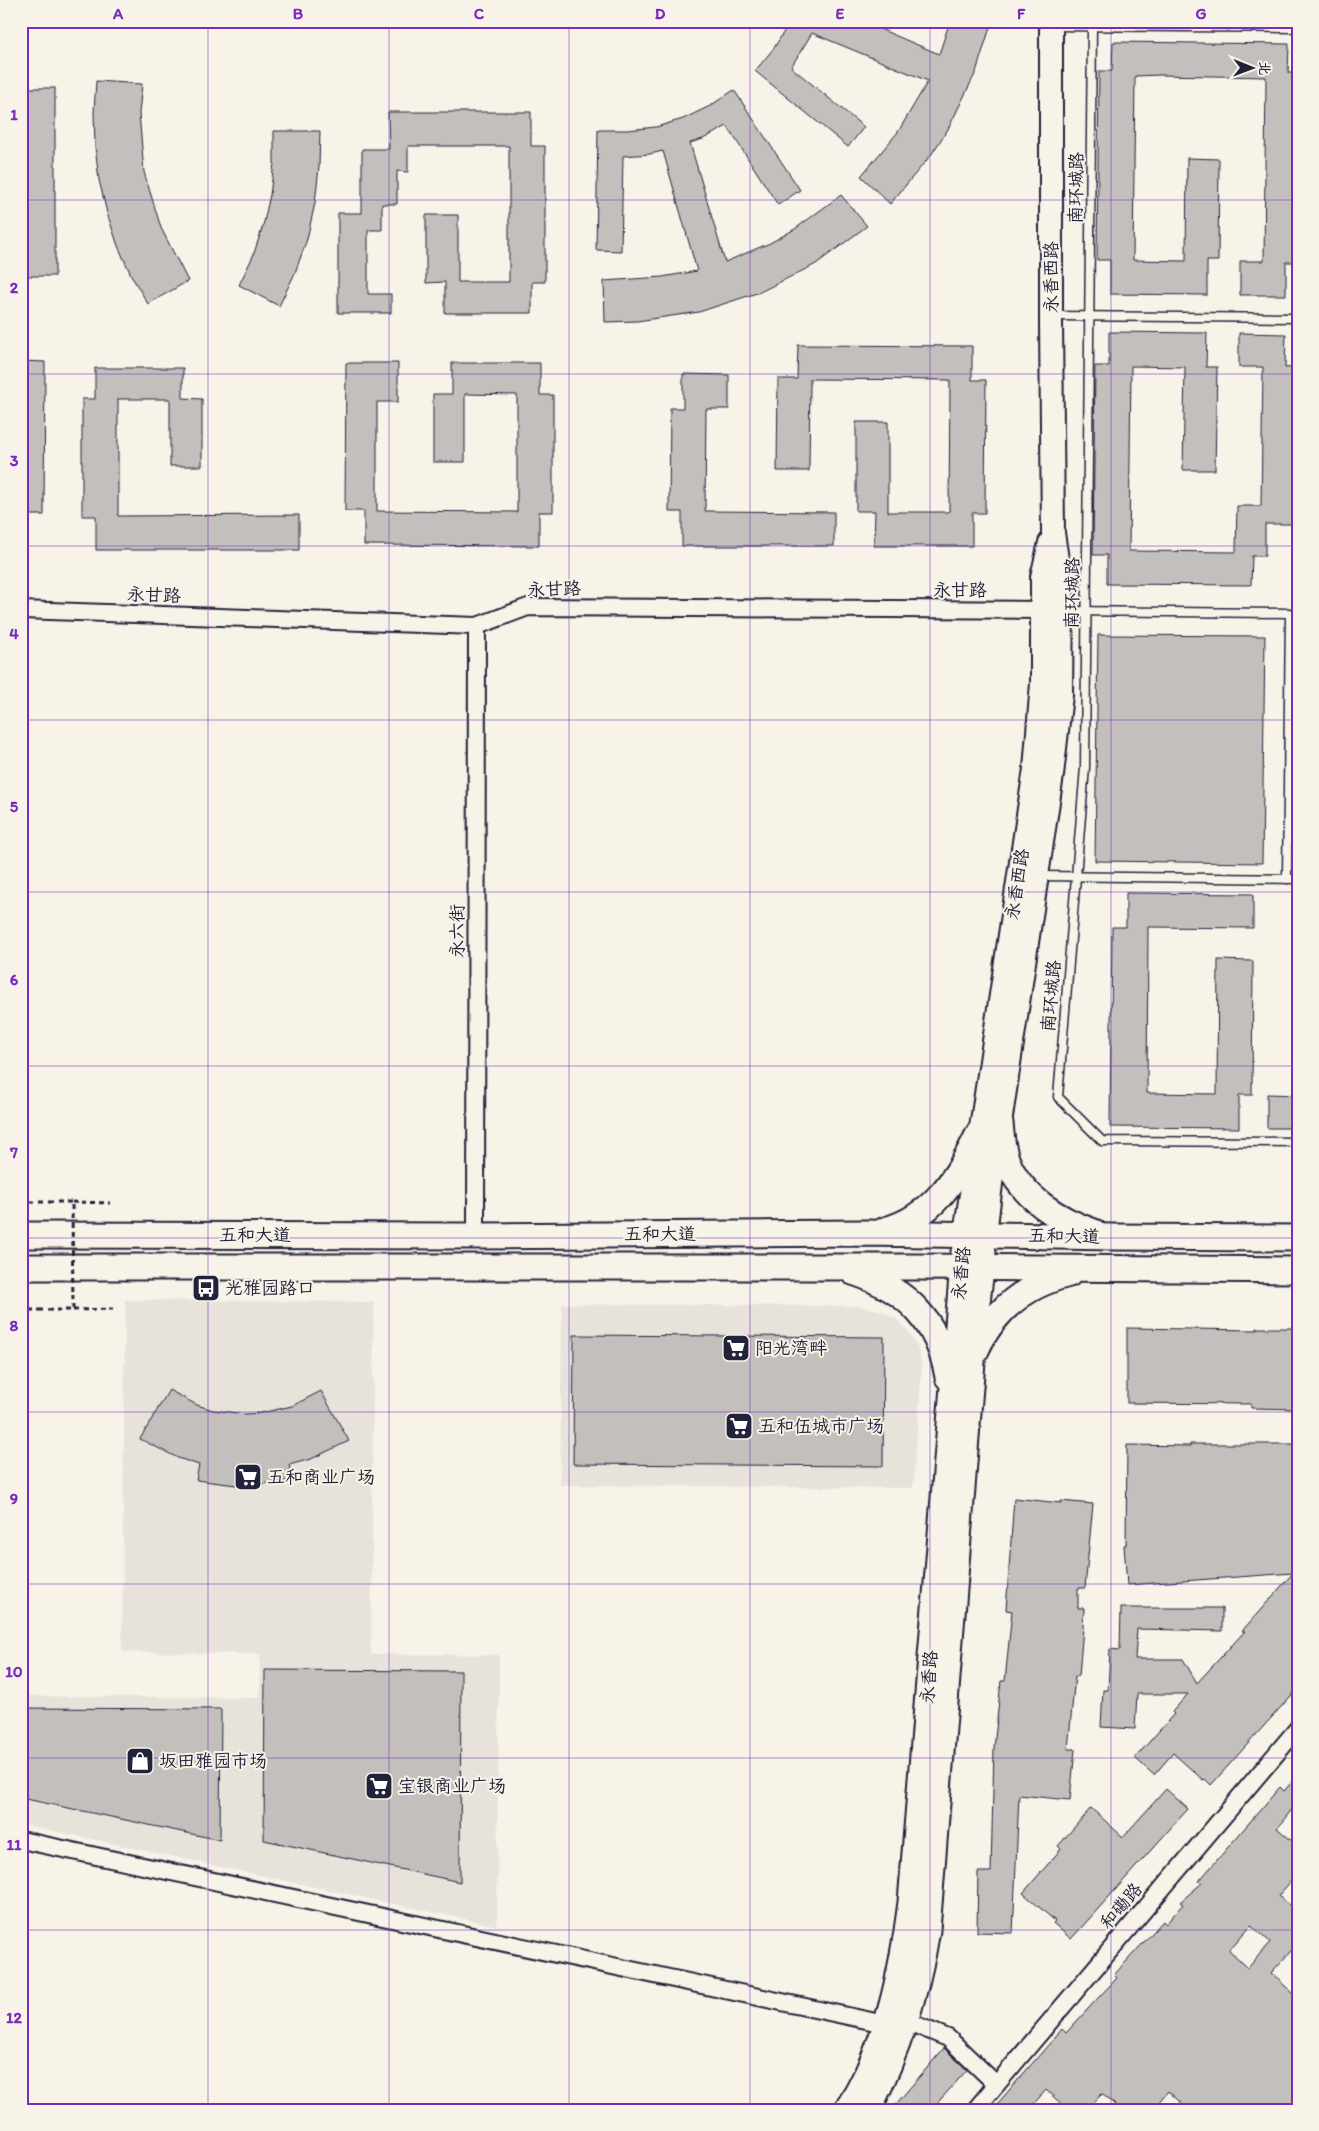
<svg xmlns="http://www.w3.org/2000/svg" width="1319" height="2131" viewBox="0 0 1319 2131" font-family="Itim,'LXGW WenKai TC',sans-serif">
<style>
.built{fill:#e7e3db}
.building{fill:#c2bfbd;stroke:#22223b;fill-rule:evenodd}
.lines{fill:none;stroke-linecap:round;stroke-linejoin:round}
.lane-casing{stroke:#22223b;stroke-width:11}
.street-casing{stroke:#22223b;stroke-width:20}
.secondary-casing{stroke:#22223b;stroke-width:26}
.primary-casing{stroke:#22223b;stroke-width:29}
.path{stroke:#22223b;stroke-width:3;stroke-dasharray:5 4;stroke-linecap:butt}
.lane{stroke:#f7f3e8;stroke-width:8}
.street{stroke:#f7f3e8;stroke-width:16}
.secondary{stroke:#f7f3e8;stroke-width:22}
.primary{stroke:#f7f3e8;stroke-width:25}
.path-bridge{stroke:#22223b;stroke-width:3;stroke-dasharray:5 4;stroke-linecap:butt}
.grid{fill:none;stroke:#7b2cbf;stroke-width:1;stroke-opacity:0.55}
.labels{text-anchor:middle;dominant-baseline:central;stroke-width:4;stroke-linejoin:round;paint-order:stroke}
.street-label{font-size:18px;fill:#22223b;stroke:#f7f3e8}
.poi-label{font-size:18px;fill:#22223b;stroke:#f7f3e8;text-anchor:start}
.neatline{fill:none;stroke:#7b2cbf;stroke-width:2}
.grid-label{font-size:16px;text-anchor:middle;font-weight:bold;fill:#7b2cbf}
</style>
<rect width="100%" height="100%" fill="#f7f3e8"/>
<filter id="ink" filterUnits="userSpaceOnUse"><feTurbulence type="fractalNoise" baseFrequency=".02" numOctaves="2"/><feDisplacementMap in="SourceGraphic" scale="10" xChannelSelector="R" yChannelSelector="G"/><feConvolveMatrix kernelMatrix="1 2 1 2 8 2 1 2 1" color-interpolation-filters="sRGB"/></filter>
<g filter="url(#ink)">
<g class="built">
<polygon points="125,1300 374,1302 371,1654 499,1655 497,1926 21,1824 21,1696 260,1698 260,1654 122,1652"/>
<polygon points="562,1304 860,1306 879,1310 895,1318 909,1331 918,1348 922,1366 913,1488 560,1485"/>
</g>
<g class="building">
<polygon points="786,21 861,21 939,54 950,21 992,21 976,72 948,129 931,155 890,204 861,176 898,132 928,81 812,33 791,67 864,127 848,147 755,71 774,48 789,23"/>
<polygon points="1113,42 1289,44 1288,73 1298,73 1298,262 1286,262 1286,295 1240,295 1240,261 1264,261 1266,77 1160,75 1135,76 1133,260 1186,261 1187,158 1219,159 1218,261 1207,261 1207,295 1110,294 1110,260 1097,260 1099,71 1112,71"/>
<polygon points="96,81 142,84 139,113 144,172 161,228 188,281 148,304 132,277 118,246 107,213 99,180 95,146 94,112"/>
<rect x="21" y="88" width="34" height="188"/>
<polygon points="734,90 800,190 778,205 727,126 703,139 690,143 725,262 770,243 795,229 841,195 867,226 816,264 760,292 699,312 637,321 605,322 604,281 662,277 697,271 663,151 650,154 623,156 621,251 596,250 598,130 627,130 656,127 683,119 710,106"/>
<polygon points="388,112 531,112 531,146 545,146 545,282 532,282 532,313 445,313 445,282 426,283 426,215 458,215 458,282 509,282 509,146 408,146 408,172 397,171 397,204 382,204 382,230 368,230 368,294 391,294 391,313 338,313 338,213 362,213 362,149 389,149"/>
<polygon points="274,131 320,131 319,167 315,203 307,239 295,273 279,306 239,285 253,256 263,226 270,195 274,163"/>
<polygon points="1109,332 1207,333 1206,367 1217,367 1215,470 1183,470 1185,367 1131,366 1129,551 1236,552 1237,506 1261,506 1263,367 1239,367 1239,333 1286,334 1285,368 1298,367 1297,524 1265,524 1265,556 1252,556 1251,585 1107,584 1107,555 1093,555 1095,366 1109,366"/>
<polygon points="798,345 972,346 972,380 986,380 985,513 972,513 972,546 874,546 875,511 856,511 856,422 888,422 888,512 949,512 950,380 810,379 809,471 777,471 778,379 797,379"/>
<polygon points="21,361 45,362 44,515 21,515"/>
<polygon points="346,363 398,363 398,402 377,402 377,511 517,512 517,395 465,394 465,462 433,462 433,394 452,394 452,363 540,363 540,395 553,395 553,512 539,512 539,546 364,545 364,511 345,511"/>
<polygon points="95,368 183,368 183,398 202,399 202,466 170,466 170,399 118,399 118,516 299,515 299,550 96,550 96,516 82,516 82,399 95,399"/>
<polygon points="683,374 729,375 729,409 706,409 705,511 834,512 834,546 682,546 682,512 669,512 670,408 683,408"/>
<polygon points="1098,635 1265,636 1262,863 1095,861"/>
<polygon points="1126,893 1253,894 1253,928 1148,927 1147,1093 1217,1094 1218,960 1253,961 1252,1095 1239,1095 1239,1128 1110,1127 1112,927 1126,927"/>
<polygon points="1267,1094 1298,1095 1298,1128 1267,1128"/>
<polygon points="1127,1328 1257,1330 1257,1328 1298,1328 1298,1409 1251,1408 1251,1404 1127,1403"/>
<polygon points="574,1335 884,1337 883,1466 573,1464"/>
<polygon points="169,1390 197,1405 213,1410 245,1414 261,1413 292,1406 321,1391 349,1441 311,1459 289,1465 293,1480 244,1486 196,1480 199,1465 178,1458 140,1439"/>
<polygon points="1190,1444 1298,1444 1298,1688 1211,1785 1205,1779 1203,1780 1173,1753 1154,1775 1135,1758 1174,1714 1172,1712 1188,1694 1137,1694 1135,1729 1101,1727 1103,1690 1108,1690 1110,1649 1120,1650 1121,1608 1222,1608 1222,1631 1137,1629 1135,1659 1183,1659 1197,1683 1245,1631 1242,1631 1293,1573 1127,1585 1124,1545 1126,1545 1127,1445 1190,1446"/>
<polygon points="1014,1498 1061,1503 1061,1501 1093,1504 1085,1588 1078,1588 1078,1608 1084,1608 1083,1628 1079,1676 1075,1676 1068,1749 1075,1749 1070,1800 1019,1795 1013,1933 977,1932 978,1872 991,1872 994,1748 1001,1681 1005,1681 1012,1611 1006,1610"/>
<polygon points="265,1670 461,1671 460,1882 264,1840"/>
<polygon points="21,1708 221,1709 220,1840 21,1798"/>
<path d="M1298,1775V1802L1277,1828L1298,1846V1873L1278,1896L1298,1911V1943L1271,1973L1298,1998V2110H1189L1168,2091L1152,2110H1121L1102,2094L1086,2110H1068L1046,2090L1028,2110H992L1062,2029L1066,2033L1098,1998L1117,1978L1114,1975L1163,1921L1166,1924L1183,1904L1180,1902L1202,1883L1199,1881L1280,1787L1284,1791ZM1251,1925L1270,1942L1248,1968L1229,1950Z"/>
<polygon points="1166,1789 1188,1809 1071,1939 1053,1923 1055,1921 1023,1893 1061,1849 1058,1846 1091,1808 1123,1837"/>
<polygon points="944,2048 967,2070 931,2110 891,2110"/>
</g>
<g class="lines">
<defs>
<g id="lane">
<polyline points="1053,26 1298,28"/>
<polyline points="1092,26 1085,767 1058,1097 1102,1141 1298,1142"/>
<polyline points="1052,316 1298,318"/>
<polyline points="1064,611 1290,613 1287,879"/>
<polyline points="1040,876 1298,879"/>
</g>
<g id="street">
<polyline points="21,610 477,626 528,607 1052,610"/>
<polyline points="476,1236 477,626"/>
<polyline points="21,1840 885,2024"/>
<polyline points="906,2021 948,2038 996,2084"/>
<polyline points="975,2110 1298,1728"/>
</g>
<g id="secondary">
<polyline points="965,1234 1035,769 1042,683 1042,577 1050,543"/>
<polyline points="985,1234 991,1184 1052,775 1061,695 1062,593 1053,533 1051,322 1051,21"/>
</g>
<g id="primary">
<path d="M1000,1123C1001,1136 1002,1149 1007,1161C1022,1198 1059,1220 1094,1232"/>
<path d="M885,1230C933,1218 959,1175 979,1133"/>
<polyline points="21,1235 476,1236 865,1233 1113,1237 1298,1238"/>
<polyline points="21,1267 913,1267 1298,1270"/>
<path d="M853,1272C906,1289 938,1320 948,1377"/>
<path d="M976,1350C994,1310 1025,1285 1069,1274"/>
<path d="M847,2110C887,2049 902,1973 911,1902L964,1252"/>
<path d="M868,2110C897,2052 917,1994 927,1930L976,1311L983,1252"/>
</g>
</defs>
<use href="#lane" class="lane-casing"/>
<use href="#street" class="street-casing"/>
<use href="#secondary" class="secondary-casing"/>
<use href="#primary" class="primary-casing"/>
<g class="path">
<polyline points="72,1202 110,1203"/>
<polyline points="73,1310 113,1309"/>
</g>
<use href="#lane" class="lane"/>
<use href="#street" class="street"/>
<use href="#secondary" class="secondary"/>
<use href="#primary" class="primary"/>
<polyline class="path-bridge" points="21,1202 72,1202 73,1310 21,1310"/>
</g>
</g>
<path class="grid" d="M208,21V2110M389,21V2110M569,21V2110M750,21V2110M930,21V2110M1111,21V2110M21,200H1298M21,374H1298M21,546H1298M21,720H1298M21,892H1298M21,1066H1298M21,1238H1298M21,1412H1298M21,1584H1298M21,1758H1298M21,1930H1298"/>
<defs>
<symbol id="bus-square" viewBox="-11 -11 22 22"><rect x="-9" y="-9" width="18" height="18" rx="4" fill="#22223b" stroke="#f7f3e8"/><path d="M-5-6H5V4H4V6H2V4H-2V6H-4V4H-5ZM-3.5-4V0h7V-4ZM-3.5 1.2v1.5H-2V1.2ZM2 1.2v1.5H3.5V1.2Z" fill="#fff"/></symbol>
<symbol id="supermarket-square" viewBox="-11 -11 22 22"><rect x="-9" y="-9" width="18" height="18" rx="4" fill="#22223b" stroke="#f7f3e8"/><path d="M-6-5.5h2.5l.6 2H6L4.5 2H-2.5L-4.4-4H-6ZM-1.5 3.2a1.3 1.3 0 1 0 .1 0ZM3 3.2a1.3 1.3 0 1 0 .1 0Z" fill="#fff"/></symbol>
<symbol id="shop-square" viewBox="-11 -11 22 22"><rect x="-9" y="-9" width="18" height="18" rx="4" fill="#22223b" stroke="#f7f3e8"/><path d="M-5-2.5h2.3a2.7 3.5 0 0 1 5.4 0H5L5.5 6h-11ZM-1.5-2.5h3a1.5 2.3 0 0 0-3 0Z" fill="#fff"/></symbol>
</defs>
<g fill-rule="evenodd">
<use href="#bus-square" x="190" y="1272" width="32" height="32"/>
<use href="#supermarket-square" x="720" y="1332" width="32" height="32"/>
<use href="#supermarket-square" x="723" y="1410" width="32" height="32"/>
<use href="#supermarket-square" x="232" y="1461" width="32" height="32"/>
<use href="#shop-square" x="124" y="1745" width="32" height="32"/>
<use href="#supermarket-square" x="363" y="1770" width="32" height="32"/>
</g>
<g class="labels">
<g class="street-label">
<text transform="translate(1076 188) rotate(-89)">南环城路</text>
<text transform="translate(1051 277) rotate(-90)">永香西路</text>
<text transform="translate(554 589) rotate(-2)">永甘路</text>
<text x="960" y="590">永甘路</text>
<text transform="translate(1072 593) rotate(-89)">南环城路</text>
<text transform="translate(154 595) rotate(2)">永甘路</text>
<text transform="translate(1017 884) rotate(-81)">永香西路</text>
<text transform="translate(457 931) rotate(-90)">永六街</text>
<text transform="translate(1051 996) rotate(-85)">南环城路</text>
<text x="660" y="1234">五和大道</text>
<text x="255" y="1235">五和大道</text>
<text transform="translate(1064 1236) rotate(1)">五和大道</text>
<text transform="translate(961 1273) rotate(-84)">永香路</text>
<text transform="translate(929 1677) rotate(-86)">永香路</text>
<text transform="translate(1121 1906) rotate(-50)">和磡路</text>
</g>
<g class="poi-label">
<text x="225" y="1288">光雅园路口</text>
<text x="755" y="1348">阳光湾畔</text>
<text x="758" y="1426">五和伍城市广场</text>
<text x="267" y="1477">五和商业广场</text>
<text x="159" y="1761">坂田雅园市场</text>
<text x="398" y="1786">宝银商业广场</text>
</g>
</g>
<rect width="1319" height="2131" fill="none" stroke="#f7f3e8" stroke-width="55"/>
<g transform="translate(1252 68) rotate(91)" stroke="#f7f3e8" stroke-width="4" paint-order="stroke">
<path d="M0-4L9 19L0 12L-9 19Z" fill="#22223b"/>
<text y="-8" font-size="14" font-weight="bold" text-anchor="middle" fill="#22223b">北</text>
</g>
<rect x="28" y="28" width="1264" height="2076" class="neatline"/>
<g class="grid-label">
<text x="118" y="19">A</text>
<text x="298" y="19">B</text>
<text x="479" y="19">C</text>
<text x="660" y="19">D</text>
<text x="840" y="19">E</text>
<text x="1021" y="19">F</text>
<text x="1201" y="19">G</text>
<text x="14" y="120">1</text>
<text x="14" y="293">2</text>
<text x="14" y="466">3</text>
<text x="14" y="639">4</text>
<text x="14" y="812">5</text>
<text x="14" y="985">6</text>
<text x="14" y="1158">7</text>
<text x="14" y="1331">8</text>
<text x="14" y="1504">9</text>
<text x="14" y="1677">10</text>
<text x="14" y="1850">11</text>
<text x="14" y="2023">12</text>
</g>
</svg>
